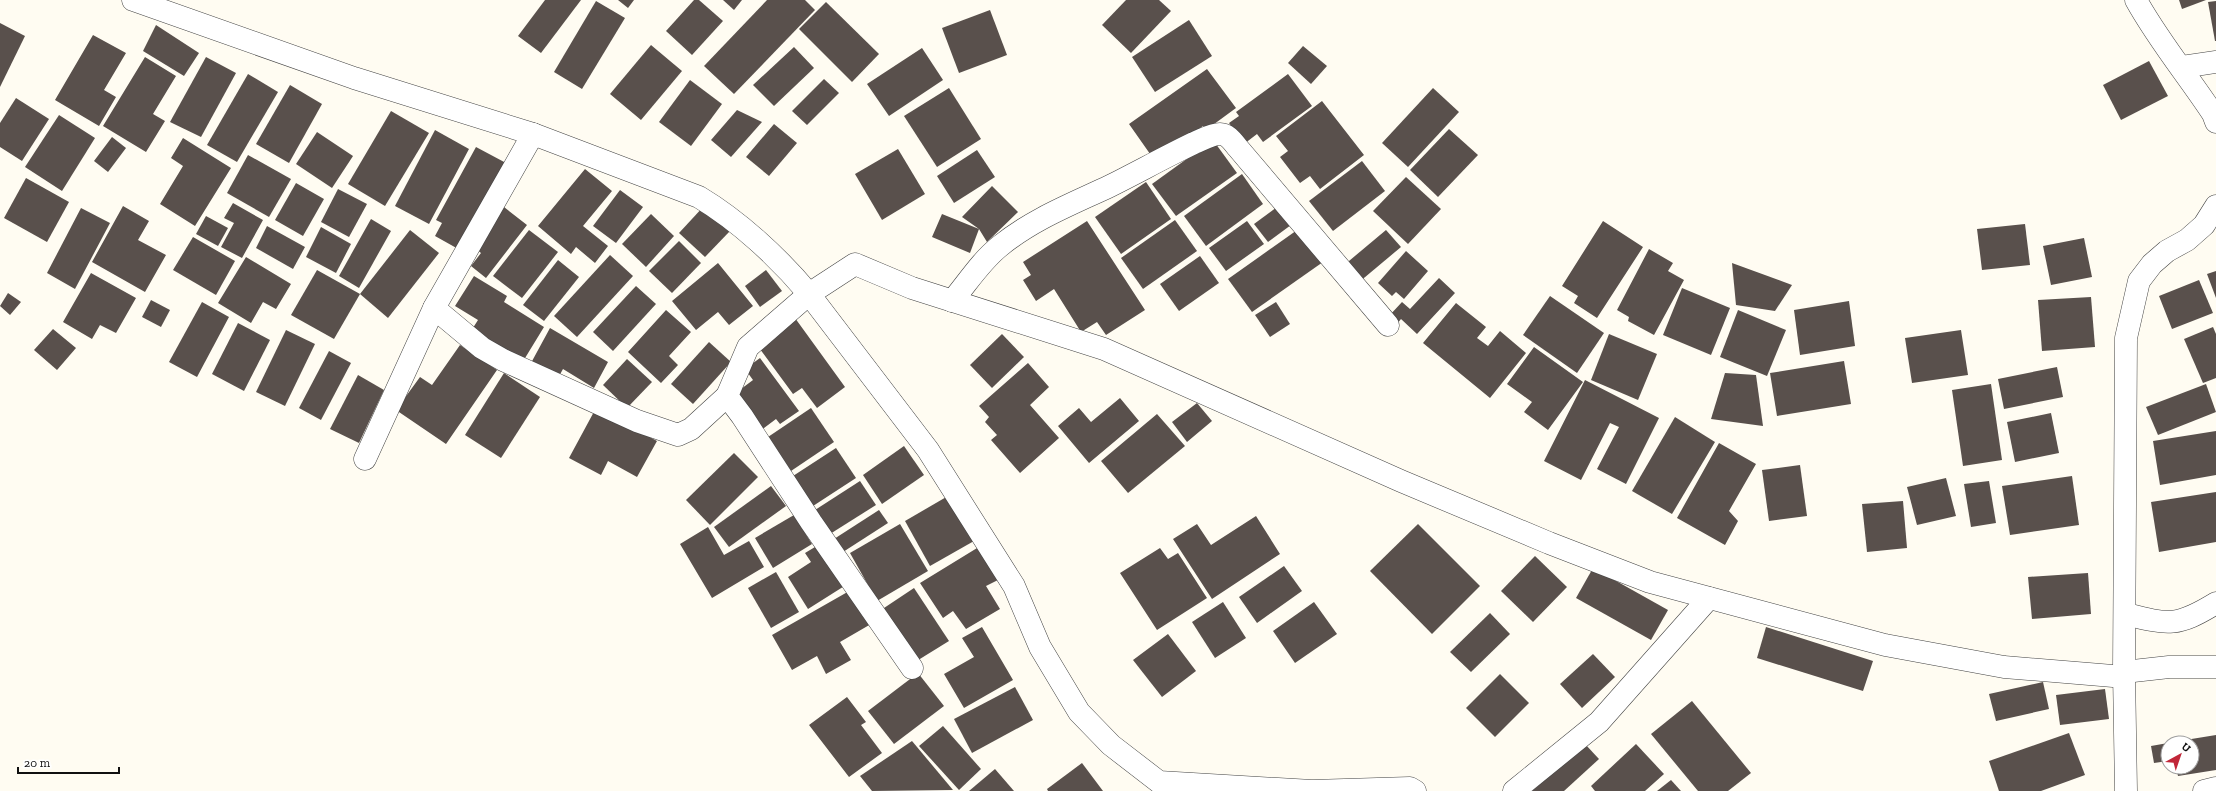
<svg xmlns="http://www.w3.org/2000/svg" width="2216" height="791" viewBox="0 0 2216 791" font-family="'Zilla Slab',serif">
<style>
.building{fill:#59504c}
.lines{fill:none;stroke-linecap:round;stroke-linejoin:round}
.minor-casing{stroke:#434343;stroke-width:23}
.minor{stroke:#fff;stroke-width:22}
</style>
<rect width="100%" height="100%" fill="#fffcf2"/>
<g class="building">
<polygon points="545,0 581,0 541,53 518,36"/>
<polygon points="618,0 634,0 628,8"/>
<polygon points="694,0 699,0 723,21 692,55 666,31"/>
<polygon points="723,0 742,0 734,10"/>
<polygon points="767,0 805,0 815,10 734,94 704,66"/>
<polygon points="1126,0 1159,0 1171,11 1131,53 1102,25"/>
<polygon points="2179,0 2206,0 2182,9"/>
<polygon points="596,1 625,18 582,89 554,72"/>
<polygon points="2216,1 2216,41 2215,41 2208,2"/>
<polygon points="826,2 879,54 852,82 799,29"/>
<polygon points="990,10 1007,55 959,73 942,28"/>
<polygon points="1189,20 1212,56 1155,92 1132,57"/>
<polygon points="0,23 25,36 0,87"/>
<polygon points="156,25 199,53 184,76 143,51"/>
<polygon points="93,35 126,53 104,90 116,97 99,126 55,100"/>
<polygon points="651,45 682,71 641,120 610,94"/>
<polygon points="1303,46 1327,66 1311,84 1288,63"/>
<polygon points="794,47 814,68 774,106 753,85"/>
<polygon points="922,48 943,80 889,116 867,84"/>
<polygon points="145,57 176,76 153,114 165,121 146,152 103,126"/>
<polygon points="206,57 236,73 201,137 170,122"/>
<polygon points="2149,61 2168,96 2121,120 2103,85"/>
<polygon points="1207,69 1236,108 1206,130 1203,126 1155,161 1129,124"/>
<polygon points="248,74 278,92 237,162 207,145"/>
<polygon points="1288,74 1312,106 1263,142 1257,134 1244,144 1229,123 1239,116 1236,112"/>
<polygon points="824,79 839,93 807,125 792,111"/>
<polygon points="690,80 722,104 691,146 659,122"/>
<polygon points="290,85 322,104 289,163 256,144"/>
<polygon points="949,88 981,139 937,167 904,116"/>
<polygon points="1433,88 1459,112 1408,167 1382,143"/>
<polygon points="16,98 49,119 22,161 0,147 0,123"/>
<polygon points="1322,101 1364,155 1320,189 1310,176 1300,183 1280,157 1288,151 1276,136"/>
<polygon points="737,110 762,122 731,157 711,140"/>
<polygon points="391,111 429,133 385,206 348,184"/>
<polygon points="59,115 95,138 62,191 25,167"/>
<polygon points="774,124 797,143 769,176 746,157"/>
<polygon points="1449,129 1478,155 1438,197 1410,170"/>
<polygon points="435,130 469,149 429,224 395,206"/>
<polygon points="317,132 353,156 332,188 296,164"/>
<polygon points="112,137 126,148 108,172 94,161"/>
<polygon points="183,138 231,168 195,226 160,204 183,166 171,158"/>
<polygon points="1213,140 1237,173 1176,216 1152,184"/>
<polygon points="476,147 506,163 460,250 435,236 442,223 436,220"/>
<polygon points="898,149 925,194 882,220 855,174"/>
<polygon points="977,150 995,177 954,203 937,176"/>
<polygon points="248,155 291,179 269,217 227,193"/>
<polygon points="1362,161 1385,191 1333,231 1309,201"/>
<polygon points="585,169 612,191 583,226 608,246 595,263 576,247 571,254 538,226"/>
<polygon points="1242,174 1263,204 1206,246 1184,216"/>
<polygon points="1406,177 1441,209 1408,244 1373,211"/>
<polygon points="26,178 69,202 47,242 4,218"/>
<polygon points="1146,182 1171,219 1121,254 1095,217"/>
<polygon points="296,183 324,199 303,236 275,220"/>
<polygon points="992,186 1018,212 987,242 979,229 970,253 932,237 942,214 979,229 962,217"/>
<polygon points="338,189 367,204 349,237 321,222"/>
<polygon points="620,190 643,207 616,243 593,226"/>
<polygon points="233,203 263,220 242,258 221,247 234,223 224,218"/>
<polygon points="123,206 149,221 138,240 166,255 145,292 92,262"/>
<polygon points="704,206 730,231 705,257 679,233"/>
<polygon points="504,207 527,225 486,278 471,266 481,253 474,247"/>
<polygon points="1277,207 1291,225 1268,242 1254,224"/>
<polygon points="81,208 110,223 75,289 47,273"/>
<polygon points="651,214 674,236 646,267 622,244"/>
<polygon points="206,216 228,228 218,246 196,234"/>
<polygon points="371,219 391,231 359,288 339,276"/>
<polygon points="1175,220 1197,251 1143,289 1121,258"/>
<polygon points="1087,221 1145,310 1106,335 1097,322 1081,332 1054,289 1036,301 1023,280 1031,275 1023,262"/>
<polygon points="1247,221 1264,244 1226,271 1209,248"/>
<polygon points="1603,221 1643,247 1597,318 1574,303 1578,296 1562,286"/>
<polygon points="2025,224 2030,265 1982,270 1977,229"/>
<polygon points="267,226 305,247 293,269 256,248"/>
<polygon points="321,227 351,244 336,273 306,257"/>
<polygon points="1300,228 1323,262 1252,312 1228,279"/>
<polygon points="410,230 439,253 388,318 360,294"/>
<polygon points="529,230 558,252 522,298 493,276"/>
<polygon points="1386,230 1401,247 1358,283 1343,266"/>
<polygon points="193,237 235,261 216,295 173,270"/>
<polygon points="2084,238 2092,277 2051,285 2043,246"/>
<polygon points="679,241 701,263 672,293 649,271"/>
<polygon points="1649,249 1673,263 1668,271 1684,280 1654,335 1628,321 1629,317 1617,310"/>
<polygon points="1406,251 1428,271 1404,299 1396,292 1392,296 1378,283"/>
<polygon points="610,255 633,276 577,337 554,316"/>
<polygon points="1200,256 1219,283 1179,311 1160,284"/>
<polygon points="246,257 291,284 276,309 263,302 251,323 218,303"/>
<polygon points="558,260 579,277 544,321 523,305"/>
<polygon points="718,263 753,306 729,325 718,312 696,330 672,301"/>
<polygon points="1732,263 1792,285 1775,311 1736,305"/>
<polygon points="317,270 360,294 334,339 291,315"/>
<polygon points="766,270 782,291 760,307 745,286"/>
<polygon points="2216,271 2216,298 2207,274"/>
<polygon points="91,273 136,298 116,333 100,325 92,339 63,322"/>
<polygon points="474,276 507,296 504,302 544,327 522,363 471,331 478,320 455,306"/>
<polygon points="1439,278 1455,293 1417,334 1401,319 1397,324 1389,316 1402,302 1410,309"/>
<polygon points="2199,280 2213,313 2172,329 2159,296"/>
<polygon points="636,286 656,304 613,351 593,332"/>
<polygon points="1682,288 1730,308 1711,355 1663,335"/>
<polygon points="8,293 21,302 10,315 0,306"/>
<polygon points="1550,296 1604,333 1577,373 1523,335"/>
<polygon points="2091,297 2095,347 2042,351 2038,300"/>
<polygon points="151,300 170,310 161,327 142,317"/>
<polygon points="1849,301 1855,346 1800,355 1794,310"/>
<polygon points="202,302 229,317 197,377 169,362"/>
<polygon points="1276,302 1290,324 1270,337 1255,315"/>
<polygon points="1456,303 1486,327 1477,338 1488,346 1500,331 1526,353 1490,398 1423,343"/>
<polygon points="666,310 691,332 669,356 678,365 661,383 628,352"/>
<polygon points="1738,310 1786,330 1767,376 1720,357"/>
<polygon points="795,318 845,387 817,408 802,388 793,394 757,345"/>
<polygon points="238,323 270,340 244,391 212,374"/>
<polygon points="2213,327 2216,334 2216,378 2203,383 2184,339"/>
<polygon points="550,328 608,362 594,388 563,369 558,378 531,363"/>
<polygon points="53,329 76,348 57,370 34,350"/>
<polygon points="286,330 315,344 285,406 256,392"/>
<polygon points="1961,330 1968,375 1912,383 1905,338"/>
<polygon points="1002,334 1024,357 992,388 970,365"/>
<polygon points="1609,334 1657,354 1638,400 1591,380"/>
<polygon points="709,342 731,362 693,404 671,384"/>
<polygon points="460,345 497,370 446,444 396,410 420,377 432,385"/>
<polygon points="1534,347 1583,382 1548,430 1524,412 1532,402 1507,384"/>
<polygon points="329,351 351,363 321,420 299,408"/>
<polygon points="760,358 799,411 780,424 776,419 760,431 733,395 753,380 745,369"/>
<polygon points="627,359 652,382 627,408 603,385"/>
<polygon points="1844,361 1851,404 1777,416 1770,373"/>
<polygon points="1028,363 1049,387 1030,405 1059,438 1020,473 991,440 997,435 985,422 989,417 979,406"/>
<polygon points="2057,367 2063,397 2004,409 1998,379"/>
<polygon points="504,373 540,397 501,458 465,435"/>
<polygon points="1725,373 1756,375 1763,426 1711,419"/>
<polygon points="358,375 384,390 359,443 330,429"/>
<polygon points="1585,380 1659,418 1626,484 1597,469 1619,427 1610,423 1581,480 1544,461"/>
<polygon points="1991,384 2002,460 1963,466 1952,390"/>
<polygon points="2206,384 2216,412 2158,435 2146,407"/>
<polygon points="1120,398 1139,421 1089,463 1058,426 1079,408 1091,422"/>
<polygon points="1197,403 1212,421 1187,442 1172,422"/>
<polygon points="596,408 657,441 637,477 608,461 601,475 569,458"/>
<polygon points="811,408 834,442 791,471 768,437"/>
<polygon points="2051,413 2059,453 2015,462 2007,422"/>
<polygon points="1157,414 1185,446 1128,493 1101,461"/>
<polygon points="1675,417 1715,442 1672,514 1632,491"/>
<polygon points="2216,431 2216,475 2160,485 2153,441"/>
<polygon points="1719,443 1756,464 1729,511 1738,521 1725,545 1677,518"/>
<polygon points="904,446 924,475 882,504 863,475"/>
<polygon points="836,448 856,478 813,506 793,476"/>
<polygon points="734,453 758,477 710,525 686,500"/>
<polygon points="1800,465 1807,516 1769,521 1762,470"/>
<polygon points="2072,476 2079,525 2010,535 2002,486"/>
<polygon points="1946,478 1956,516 1917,525 1907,487"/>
<polygon points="860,481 876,505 830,534 815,510"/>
<polygon points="1989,481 1996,523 1971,527 1964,484"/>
<polygon points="771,486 786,506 729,547 714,527"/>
<polygon points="2216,492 2216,542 2159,552 2151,502"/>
<polygon points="948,496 974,541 930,566 905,521"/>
<polygon points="1903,501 1907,548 1867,552 1862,504"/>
<polygon points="879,510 888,523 843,552 834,539"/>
<polygon points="794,515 812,544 773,568 755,538"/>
<polygon points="1256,516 1280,554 1212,599 1173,539 1197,524 1211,545"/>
<polygon points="900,524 928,571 877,601 850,553"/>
<polygon points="1418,524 1480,586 1432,634 1370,571"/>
<polygon points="708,527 724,555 749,541 764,567 712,598 680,544"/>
<polygon points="820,544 846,585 808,609 788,577 811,562 805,553"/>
<polygon points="982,545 1002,578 986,586 1000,609 966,629 953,611 943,618 920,583"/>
<polygon points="1160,548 1168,559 1178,553 1207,598 1157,630 1120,573"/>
<polygon points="1535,556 1567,587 1533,622 1501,591"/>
<polygon points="1284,566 1302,591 1257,623 1239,597"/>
<polygon points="1593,568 1668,610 1651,640 1576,598"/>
<polygon points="776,572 799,612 771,628 748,588"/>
<polygon points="2088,573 2091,614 2032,619 2028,577"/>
<polygon points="914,588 949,641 915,662 881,610"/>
<polygon points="851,590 871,624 840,642 851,660 826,674 817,656 792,670 772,635"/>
<polygon points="1223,602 1246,638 1215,658 1192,622"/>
<polygon points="1314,602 1337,634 1295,663 1273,631"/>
<polygon points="1490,613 1510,634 1471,672 1450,652"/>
<polygon points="982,627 1013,680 964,708 944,674 974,657 962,638"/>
<polygon points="1766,627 1873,661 1863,691 1757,658"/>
<polygon points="1168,634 1196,671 1162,697 1133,660"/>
<polygon points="1593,654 1615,677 1582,708 1560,684"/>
<polygon points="918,673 944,706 894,744 868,711"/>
<polygon points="1500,674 1529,703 1495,737 1466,708"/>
<polygon points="2043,682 2049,709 1996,721 1989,694"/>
<polygon points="1015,687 1033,720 972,753 954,719"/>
<polygon points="2105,689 2109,719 2060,725 2056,695"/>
<polygon points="847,697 866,722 861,725 882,753 849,777 809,725"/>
<polygon points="1692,701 1751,773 1728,791 1698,791 1651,734"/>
<polygon points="943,726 981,769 959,790 919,746"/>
<polygon points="2069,733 2085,775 2041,791 1999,791 1989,761"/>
<polygon points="2216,735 2216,770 2178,776 2176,767 2192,767 2192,743 2173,742"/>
<polygon points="912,741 953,790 872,791 860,776"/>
<polygon points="2168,743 2168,761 2154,763 2151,746"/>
<polygon points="1585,744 1599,759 1564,791 1532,791"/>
<polygon points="1636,744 1664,774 1645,791 1595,791 1591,786"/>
<polygon points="1082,763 1103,791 1048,791 1047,789"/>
<polygon points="995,769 1014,791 969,791"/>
<polygon points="1671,780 1681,791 1657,791"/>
</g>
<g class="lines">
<defs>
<g id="minor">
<path d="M133,0L354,78L533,134L699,197C739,221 779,258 809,294L855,264L912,288L1104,349L1401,481L1549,543L1650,582L1885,645L2004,667L2125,677"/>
<path d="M2136,0C2158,40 2188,76 2213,114L2216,122"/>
<polyline points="2182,67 2216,62"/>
<path d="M952,301C968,282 981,261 1000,246C1033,219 1072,204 1110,186C1138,172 1165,157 1194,143C1202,140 1211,134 1220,134C1228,134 1233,142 1238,148L1388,325"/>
<polyline points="434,308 482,348 503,360 637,421 678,435 691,429 727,396"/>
<polyline points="365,459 434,308 533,134"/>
<path d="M2126,614C2169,625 2177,627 2216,603"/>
<polyline points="912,668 811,522 742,416 727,396 748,347 809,294 928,450 1014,586 1040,647 1079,712 1111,745 1159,782 1312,791 1410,788 1415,791"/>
<polyline points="2124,672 2169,667 2216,667"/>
<polyline points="1514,791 1599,722 1709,598"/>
<polyline points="2126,791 2124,672 2126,338 2139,281 2152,264 2167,251 2187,240 2204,225 2216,206"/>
<polyline points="2204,791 2216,788"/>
</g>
</defs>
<use href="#minor" class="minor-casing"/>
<use href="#minor" class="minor"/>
</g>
<g transform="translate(2180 755) rotate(40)"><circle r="19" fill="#ffffff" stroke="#9f9f9f"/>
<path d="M0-3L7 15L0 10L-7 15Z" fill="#c12638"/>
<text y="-6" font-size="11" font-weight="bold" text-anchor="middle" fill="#101010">U</text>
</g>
<path d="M18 767v6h101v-6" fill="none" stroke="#101010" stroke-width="2"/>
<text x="24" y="767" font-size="12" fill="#101010" stroke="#ffffff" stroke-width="3" paint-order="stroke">20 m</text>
</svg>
